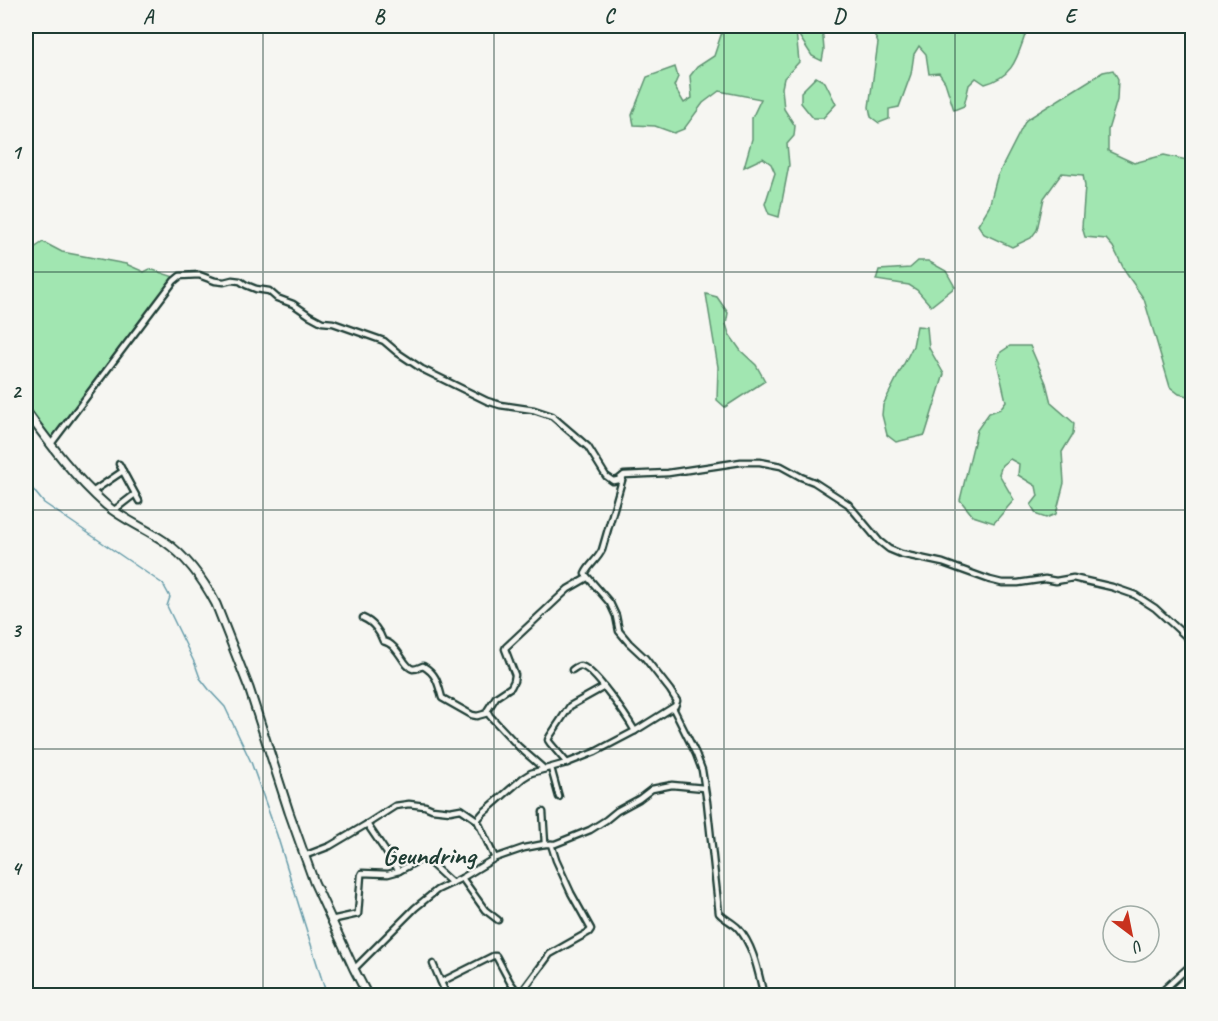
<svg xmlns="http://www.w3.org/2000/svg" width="1218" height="1021" viewBox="0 0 1218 1021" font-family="Caveat,sans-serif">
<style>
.green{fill:#a1e6b1;stroke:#609272;stroke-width:1.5}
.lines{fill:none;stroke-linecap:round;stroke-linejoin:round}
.stream{stroke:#669caa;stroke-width:1.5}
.street-casing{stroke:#1f3d34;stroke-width:9}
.secondary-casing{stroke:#1f3d34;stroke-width:11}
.street{stroke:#f6f6f2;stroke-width:4.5}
.secondary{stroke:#f6f6f2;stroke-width:7}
.grid{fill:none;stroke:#1f3d34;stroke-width:1.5;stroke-opacity:0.55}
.labels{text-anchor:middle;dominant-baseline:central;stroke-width:4.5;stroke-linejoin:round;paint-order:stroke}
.quarter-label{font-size:27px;font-weight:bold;fill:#1f3d34;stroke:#f6f6f2}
.neatline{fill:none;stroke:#1f3d34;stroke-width:2}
.grid-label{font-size:20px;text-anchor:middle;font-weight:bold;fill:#1f3d34}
</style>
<rect width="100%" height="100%" fill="#f6f6f2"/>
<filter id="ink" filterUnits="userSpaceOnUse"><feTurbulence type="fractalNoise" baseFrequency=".0167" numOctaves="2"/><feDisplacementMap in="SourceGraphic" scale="12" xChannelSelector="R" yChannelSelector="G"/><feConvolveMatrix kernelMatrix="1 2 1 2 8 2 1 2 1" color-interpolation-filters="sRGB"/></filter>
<g filter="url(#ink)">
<g class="green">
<polygon points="724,26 822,26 824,50 822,61 812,56 796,31 799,62 784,78 782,88 784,109 795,126 794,136 787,144 789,165 779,217 769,214 765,204 775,173 771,164 763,158 744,167 752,139 752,118 761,99 719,91 703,103 684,129 674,133 655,126 634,125 632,115 647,77 675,67 678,77 674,86 684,103 692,98 690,76 697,67 714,56"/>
<path d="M857,26H1030L1027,30C1017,56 1015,76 985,84L976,78L969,85L964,106L954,110L945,82L939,73L929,74L926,54L919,46L914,54L911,74L899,107L889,109V119L879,123L871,117L869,107L878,43L874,34Z"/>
<polygon points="1113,70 1118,79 1117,100 1108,130 1108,151 1134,163 1164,155 1192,161 1192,397 1179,394 1170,387 1144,299 1126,273 1113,247 1106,239 1085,237 1082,227 1085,186 1083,175 1062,173 1044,198 1037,230 1031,238 1012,247 984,234 978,225 989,207 997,177 1026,120 1103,72"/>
<polygon points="816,77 825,82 836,104 823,118 813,118 801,103 801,92"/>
<polygon points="43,242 62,252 126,264 144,272 150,269 174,277 175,280 116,358 53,446 26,410 26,248 34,248"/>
<polygon points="918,261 928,261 946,271 955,287 931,306 917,290 909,285 876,280 879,270 910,268"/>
<polygon points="706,294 717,297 728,313 726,324 729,334 741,351 756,365 765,381 725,407 717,400 718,367"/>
<polygon points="917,326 927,327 929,348 944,374 925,435 896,442 887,435 882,415 883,405 913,346"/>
<polygon points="1010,346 1030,346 1046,383 1051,403 1074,423 1073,434 1062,452 1064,483 1056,514 1046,518 1037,515 1031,505 1038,496 1036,486 1018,475 1019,464 1010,459 1002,465 999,474 1014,500 994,523 973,516 960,500 977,430 989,413 1000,409 1006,401 997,362 1001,352"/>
</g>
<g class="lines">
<polyline class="stream" points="26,481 44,503 163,584 170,597 167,606 195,664 200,678 211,692 225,707 251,762 277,835 327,996"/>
<defs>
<g id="street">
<polyline points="51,444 174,281 180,276 199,275 215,281 224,282 232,280 240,281 246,285 256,289 269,291 277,298 293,304 309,315 322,322 333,323 384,341 398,353 422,369 487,401 500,405 534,410 552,416 588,447 606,476 613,481 618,480 624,475 668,473 741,462 760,462 781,466 801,477 814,482 848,504 879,541 889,549 901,554 943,563 990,580 1002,583 1018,583 1045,579 1056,581 1073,578 1112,587 1135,595 1155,608 1192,642"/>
<polyline points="119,464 139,501"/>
<polyline points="92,492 123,471"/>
<polyline points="113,511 135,494"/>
<path d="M363,618C373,622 380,632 383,641C399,644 403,667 413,669C417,669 420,667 423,666C437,674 438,684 442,698L472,715L477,716L488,713"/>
<path d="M572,670C575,668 577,666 580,666C593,666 628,719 635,731"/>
<path d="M673,708L696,754L702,770L707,802L719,913C724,919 732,922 738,928C754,946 758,972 764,996"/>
<polyline points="567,763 550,743 548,740 550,736 570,706 604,687"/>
<polyline points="551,768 559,797"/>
<polyline points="544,769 519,747 490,716 487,711 496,697 511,687 514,681 515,675 505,649 506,647 568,589 587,578"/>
<polyline points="543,812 545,844"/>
<polyline points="477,820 495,858"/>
<polyline points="367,824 399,871 419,860 430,863 452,883"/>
<path d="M304,856L330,846L367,824L395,806L409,804L425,806L432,809L450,811L461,809L477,820L483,813L523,778L531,773L567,763L595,752L635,731L675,706L677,701L670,690L645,658L629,643L619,631L616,616L610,603L585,574C589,565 598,559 602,550L623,477"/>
<polyline points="462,878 485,910 498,920"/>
<polyline points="331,920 358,914 361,875 362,873 388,874 399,871"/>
<polyline points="433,964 447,996"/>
<polyline points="354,969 415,908 437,890 462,878 495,858 524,848 545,844 555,844 590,830 606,820 617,811 639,799 652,789 672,785 704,788"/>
<polyline points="441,982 493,956 496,956 510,982 516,990"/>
<polyline points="516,990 521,991 524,989 550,954 589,932 591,929 571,893 556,860 551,844"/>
<polyline points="1157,996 1192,964"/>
</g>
<path id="secondary" d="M26,411C50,444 75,478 106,505C124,520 145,528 164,541C187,557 203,579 216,604L249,688L289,812L314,882L354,969L368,996"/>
</defs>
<use href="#street" class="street-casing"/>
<use href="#secondary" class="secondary-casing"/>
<use href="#street" class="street"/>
<use href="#secondary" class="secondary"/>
</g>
</g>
<path class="grid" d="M263,26V996M494,26V996M724,26V996M955,26V996M26,272H1192M26,510H1192M26,749H1192"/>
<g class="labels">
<g class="quarter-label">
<text x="429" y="855">Geundring</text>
</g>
</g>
<rect width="1218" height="1021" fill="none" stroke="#f6f6f2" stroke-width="66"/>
<g transform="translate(1131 934) rotate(148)"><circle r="28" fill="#f6f6f2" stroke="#a0aca6" stroke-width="1.5"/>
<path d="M0-4.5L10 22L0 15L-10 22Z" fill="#c8321e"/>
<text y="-9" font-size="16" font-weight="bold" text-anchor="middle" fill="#1f3d34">U</text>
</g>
<rect x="33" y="33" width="1152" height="955" class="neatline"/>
<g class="grid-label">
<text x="148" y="23">A</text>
<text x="379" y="23">B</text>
<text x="609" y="23">C</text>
<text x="839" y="23">D</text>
<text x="1070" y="23">E</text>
<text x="16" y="159">1</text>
<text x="16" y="398">2</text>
<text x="16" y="637">3</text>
<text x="16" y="875">4</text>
</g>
</svg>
